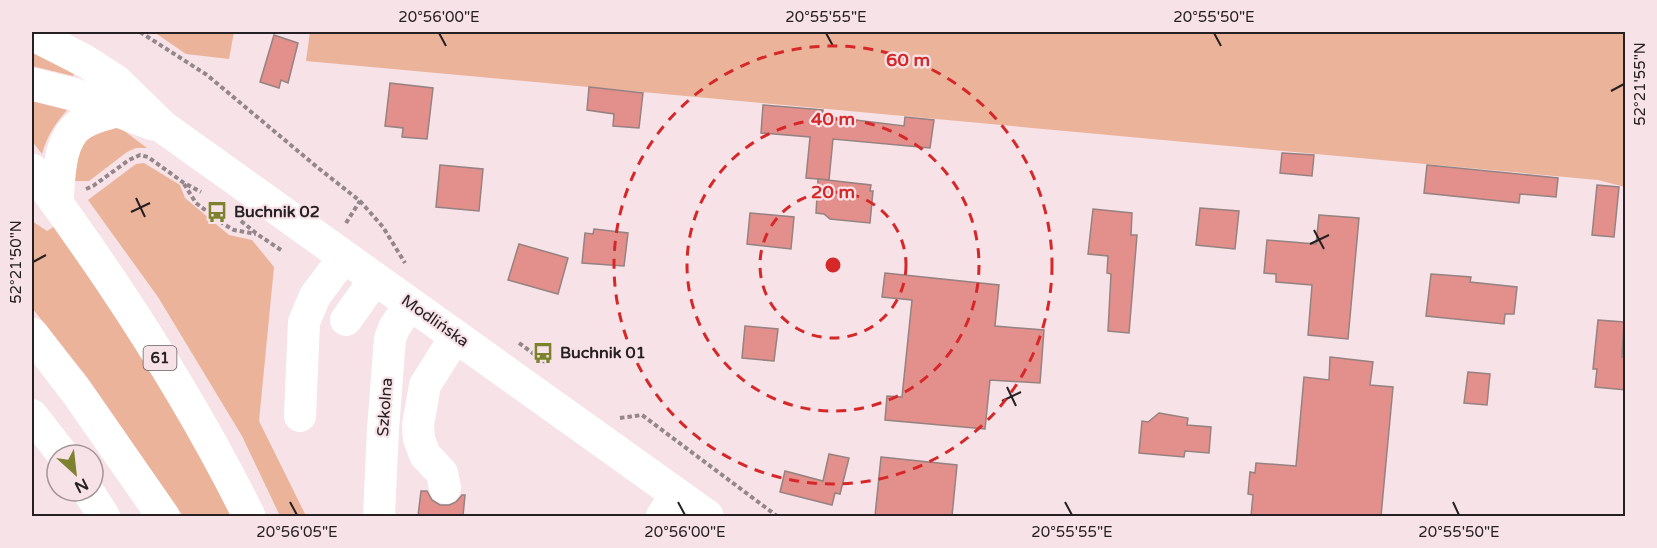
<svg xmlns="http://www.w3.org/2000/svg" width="1657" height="548" viewBox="0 0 1657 548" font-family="'Varela Round',sans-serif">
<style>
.green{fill:#ebb399}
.building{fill:#e38f8b;stroke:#958281;stroke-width:1.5}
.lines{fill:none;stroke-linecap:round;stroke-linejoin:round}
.path{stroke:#94868a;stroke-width:4;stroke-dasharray:4.5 3;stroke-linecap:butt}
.minor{stroke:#fff;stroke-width:32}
.major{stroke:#fff;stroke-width:33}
.ticks{fill:none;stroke:#272022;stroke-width:2}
.ring{fill:none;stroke:#d62828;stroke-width:3;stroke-dasharray:10 8}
.labels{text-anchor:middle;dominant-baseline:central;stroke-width:4.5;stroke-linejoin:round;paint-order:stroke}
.shield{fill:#f6e2e7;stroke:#655a5d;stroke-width:1.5}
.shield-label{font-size:15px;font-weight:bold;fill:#272022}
.poi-label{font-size:16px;font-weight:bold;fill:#272022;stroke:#f6e2e7;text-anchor:start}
.street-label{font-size:16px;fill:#272022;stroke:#f6e2e7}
.centre{fill:#d62828;stroke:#f6e2e7;stroke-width:3}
.ring-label{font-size:18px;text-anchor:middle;font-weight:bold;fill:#d62828;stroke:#f6e2e7;stroke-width:4.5;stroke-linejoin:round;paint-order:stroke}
.neatline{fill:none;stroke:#272022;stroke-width:2}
.ticks-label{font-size:15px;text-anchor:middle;fill:#272022}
</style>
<rect width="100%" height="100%" fill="#f6e2e7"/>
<g class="green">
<polygon points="154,32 234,32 229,59 186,54"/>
<polygon points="310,32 1625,32 1625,187 1598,180 306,61"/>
<polygon points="32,49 74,74 73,76 32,66"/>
<path d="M32,101L67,110C55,124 47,136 42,154L32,141Z"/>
<polygon points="114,126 123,130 147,148 136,148 127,152 89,181 75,181 70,172 76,140"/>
<polygon points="144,163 180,185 185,198 229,235 252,240 274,267 259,421 306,516 280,516 242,436 158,297 88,200 136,164"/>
<path d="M32,221L47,231L55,226C117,320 182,414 231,516H183L87,377L32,308Z"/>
</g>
<g class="building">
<polygon points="274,35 298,43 288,83 281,80 279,88 260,82"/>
<polygon points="390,83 433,88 427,139 402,137 403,128 385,126"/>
<polygon points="589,87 643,93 639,128 613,126 614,114 587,110"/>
<polygon points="763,105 823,110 823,116 904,126 905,117 934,120 930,148 833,139 829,180 806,178 810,137 761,133"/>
<polygon points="1282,153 1314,155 1312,176 1280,173"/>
<polygon points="440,165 483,169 479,211 436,207"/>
<polygon points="1427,165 1558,178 1556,197 1520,194 1519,203 1424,193"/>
<polygon points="818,179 871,185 870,191 873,191 870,223 830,219 824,214 816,213"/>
<polygon points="1597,185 1619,187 1614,237 1592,235"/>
<polygon points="1200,208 1239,211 1235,249 1196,245"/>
<polygon points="1093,209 1132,213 1131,235 1137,235 1129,333 1108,331 1111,274 1107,273 1108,256 1088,254"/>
<polygon points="750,213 794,217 791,249 747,244"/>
<polygon points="1319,215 1359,218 1348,339 1308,335 1312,285 1276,282 1276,274 1264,273 1267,240 1316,244"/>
<polygon points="594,229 628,233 624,266 582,263 585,233 593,234"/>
<polygon points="519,244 568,258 558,294 508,280"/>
<polygon points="885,273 999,285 995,326 1044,330 1040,383 990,380 985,429 885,420 887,396 902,397 912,300 882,297"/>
<polygon points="1431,274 1471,277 1470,282 1517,287 1514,314 1505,314 1504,324 1426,316"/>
<polygon points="1598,320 1624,322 1622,357 1626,357 1626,390 1595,387 1597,369 1593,369"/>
<polygon points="745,326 778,329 774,361 742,358"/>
<polygon points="1330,357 1373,362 1370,385 1393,387 1381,516 1251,516 1253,495 1248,494 1250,472 1255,473 1256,463 1296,466 1304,377 1329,380"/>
<polygon points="1468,372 1490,374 1487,405 1464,403"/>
<polygon points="1159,413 1188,418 1187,425 1211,427 1209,453 1185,451 1184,457 1139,453 1142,421 1148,422"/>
<polygon points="829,454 849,458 840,494 835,493 832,505 780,492 785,471 823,481"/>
<polygon points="881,457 957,465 952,516 875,516"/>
<polygon points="421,491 427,491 432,500 440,505 449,505 456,502 462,495 465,495 463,516 418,516"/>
</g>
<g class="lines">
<g class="path">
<polyline points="140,32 207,75 317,167 360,201 383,227 405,263"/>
<polyline points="184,184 196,203 225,225 234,230 256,234"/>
<polyline points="86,189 93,186 129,160 140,155 148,157 184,183 201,192"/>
<polyline points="241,221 257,234 281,250"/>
<polyline points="346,223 360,201"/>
<polyline points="519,343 549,365"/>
<polyline points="620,418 642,415 777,516"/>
</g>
<g class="minor">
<polyline points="346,320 375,279"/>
<polyline points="32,415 63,455"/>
<polyline points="300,416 304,322 315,296 344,257"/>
<polyline points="445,488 442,473 425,455 419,439 418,425 425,385 456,336"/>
<polyline points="88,491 104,516"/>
<polyline points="379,516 383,429 390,339 394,328 410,304"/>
<polyline points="662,516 676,494"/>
</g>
<g class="major">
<polyline points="32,34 85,61 116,81 163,127 707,516"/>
<polyline points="32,84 73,94 153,124"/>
<path d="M32,170C60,206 85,243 111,281C162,357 209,435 249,516"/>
<path d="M57,203C59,178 58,139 81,124C91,117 105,114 116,111"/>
<polyline points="32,334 78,394 163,516"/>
</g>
</g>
<path class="ticks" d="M439,33L446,46M826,33L833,46M1214,33L1221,46M1611,91L1624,84M136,198L145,217M131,212L150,203M1314,230L1324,249M1310,244L1329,235M33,262L46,255M1007,387L1016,406M1002,401L1021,392M290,502L297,515M678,502L685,515M1065,502L1072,515M1453,502L1459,515"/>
<g class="ring">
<circle cx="833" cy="265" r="73"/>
<circle cx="833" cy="265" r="146"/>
<circle cx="833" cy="265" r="219"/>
</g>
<defs>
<symbol id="bus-bare" viewBox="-9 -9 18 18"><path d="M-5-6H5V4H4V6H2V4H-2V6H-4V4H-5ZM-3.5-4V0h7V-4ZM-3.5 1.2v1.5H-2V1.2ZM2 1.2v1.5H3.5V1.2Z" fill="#7c822e" stroke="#f6e2e7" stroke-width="2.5" paint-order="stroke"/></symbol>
</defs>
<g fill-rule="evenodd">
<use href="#bus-bare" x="202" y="197" width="30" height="30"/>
<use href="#bus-bare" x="528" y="338" width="30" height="30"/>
</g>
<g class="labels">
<rect class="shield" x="143.5" y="346" width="33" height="24" rx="4.5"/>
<g class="shield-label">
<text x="160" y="358">61</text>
</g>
<g class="poi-label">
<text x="234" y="212">Buchnik 02</text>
<text x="560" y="353">Buchnik 01</text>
</g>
<g class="street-label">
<text transform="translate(435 321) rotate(35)">Modlińska</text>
<text transform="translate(385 407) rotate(-86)">Szkolna</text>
</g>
</g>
<circle cx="833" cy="265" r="9" class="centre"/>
<g class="ring-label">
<text x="908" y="66">60 m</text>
<text x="833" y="125">40 m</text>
<text x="833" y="198">20 m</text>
</g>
<rect width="1657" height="548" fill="none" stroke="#f6e2e7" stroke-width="66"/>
<g transform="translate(75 473) rotate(153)"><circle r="28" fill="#f6e2e7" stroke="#a39498" stroke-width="1.5"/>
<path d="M0-4.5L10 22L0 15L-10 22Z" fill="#7c822e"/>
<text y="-9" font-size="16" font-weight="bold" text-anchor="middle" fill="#272022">N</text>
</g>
<rect x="33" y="33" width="1591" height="482" class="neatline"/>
<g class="ticks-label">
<text x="439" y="22">20°56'00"E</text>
<text x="826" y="22">20°55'55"E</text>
<text x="1214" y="22">20°55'50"E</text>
<text transform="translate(1640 84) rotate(-90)" y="5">52°21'55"N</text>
<text transform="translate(16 262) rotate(-90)" y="5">52°21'50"N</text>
<text x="297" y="537">20°56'05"E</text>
<text x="685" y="537">20°56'00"E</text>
<text x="1072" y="537">20°55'55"E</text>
<text x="1459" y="537">20°55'50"E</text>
</g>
</svg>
